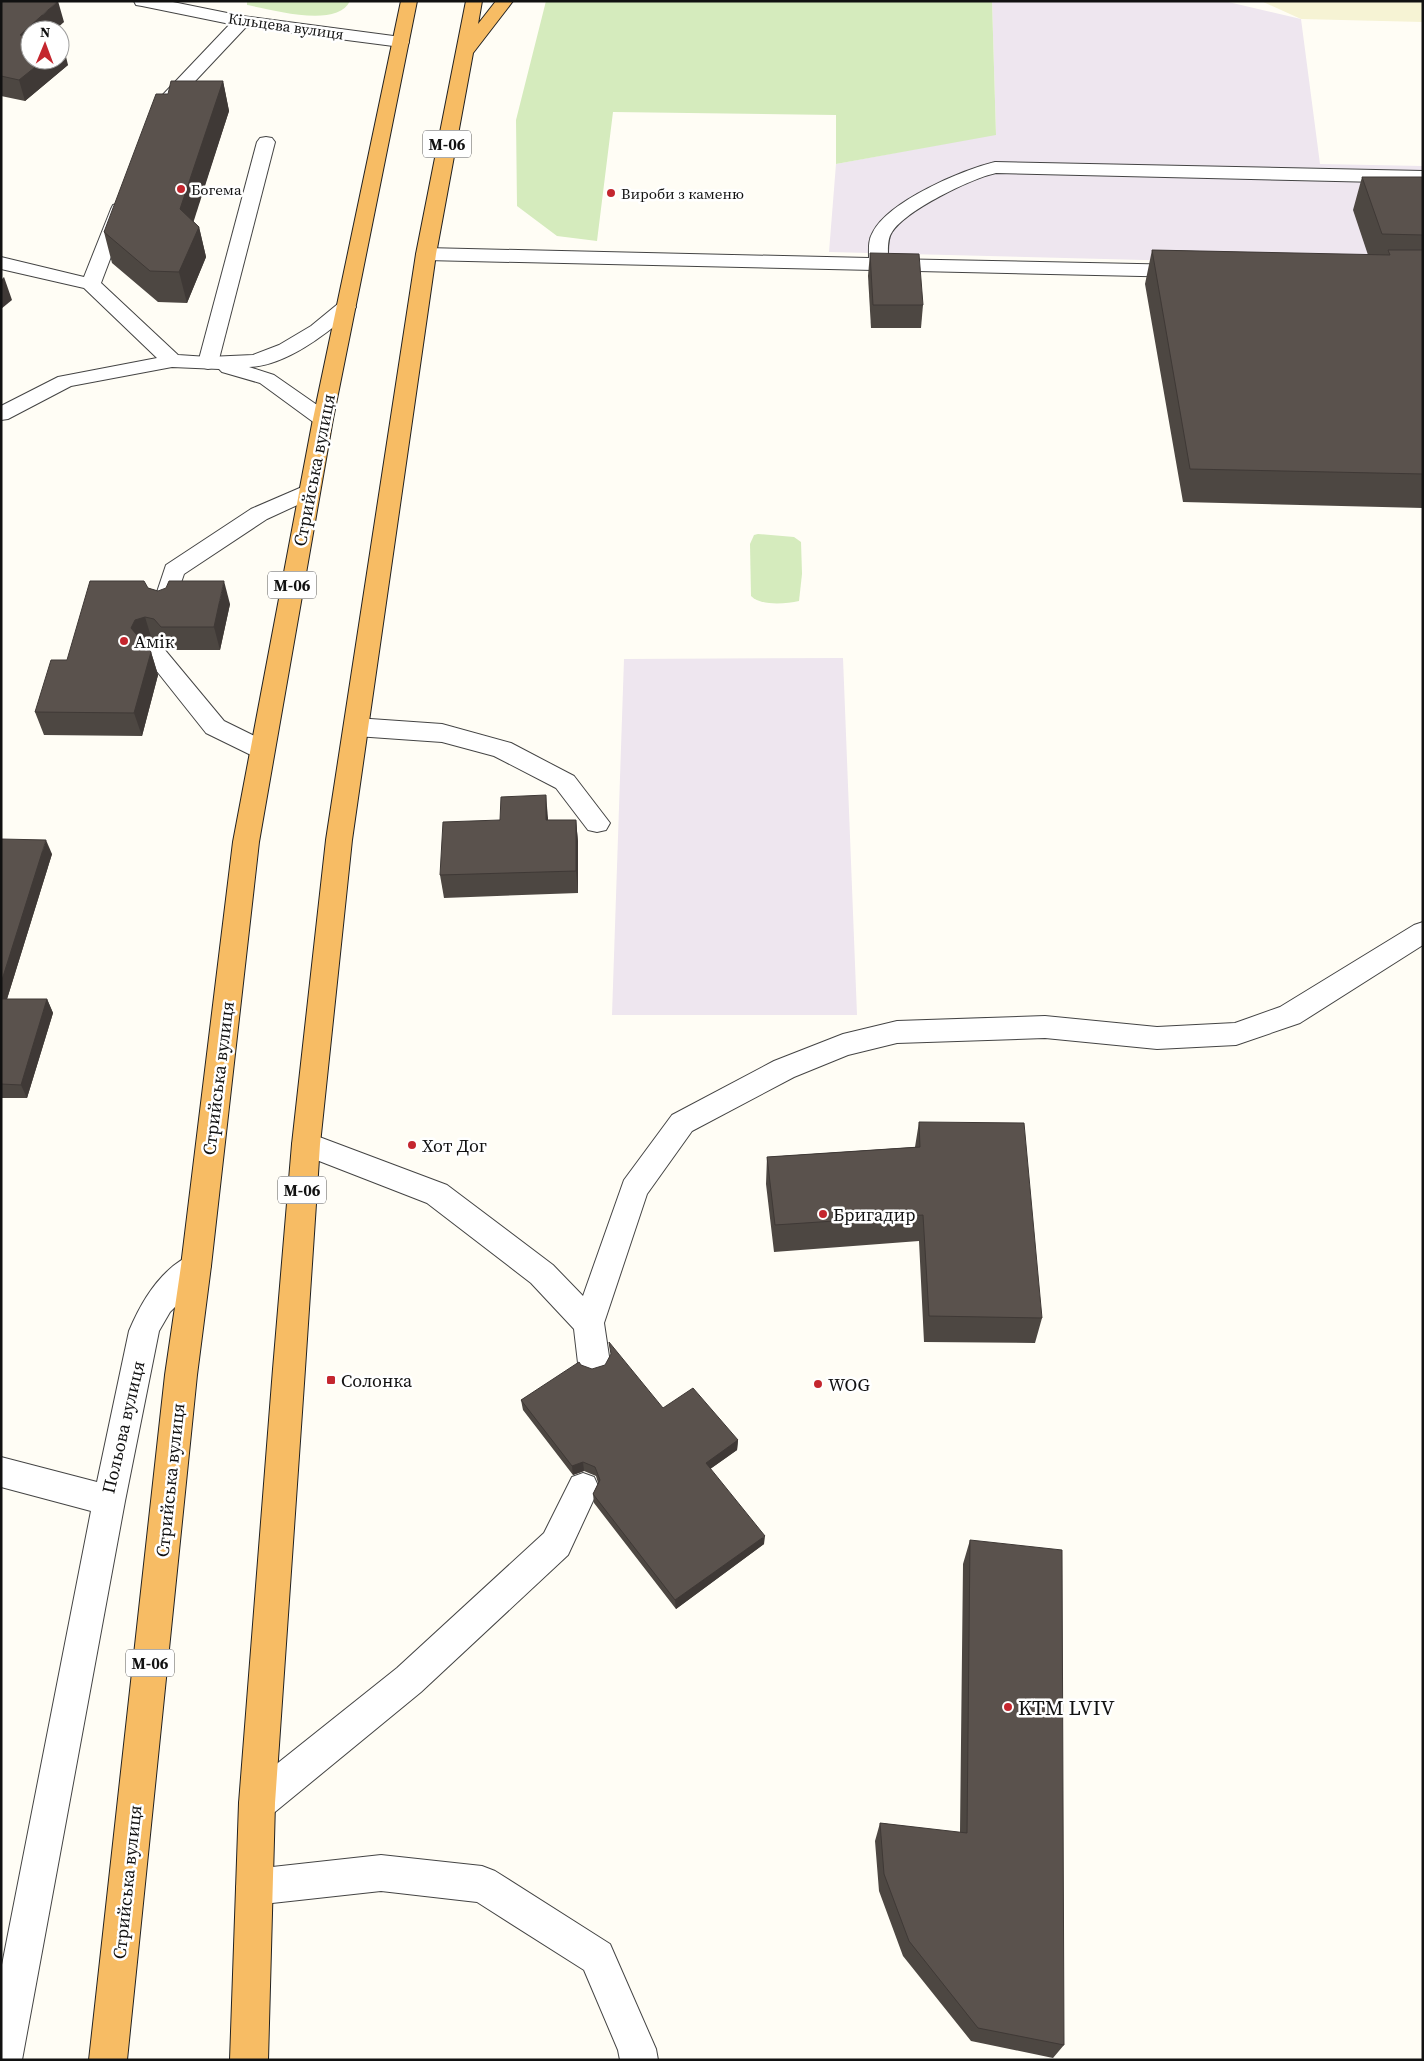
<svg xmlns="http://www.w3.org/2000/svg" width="1424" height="2061" viewBox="0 0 1424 2061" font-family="'Source Serif 4',serif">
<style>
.industrial{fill:#eee6ef}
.farmland{fill:#f6f3d4}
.green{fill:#d5ebbd}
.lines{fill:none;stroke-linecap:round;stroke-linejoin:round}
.service-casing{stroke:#444;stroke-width:2}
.minor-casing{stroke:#444;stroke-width:2}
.trunk-casing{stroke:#222;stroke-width:2}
.service{fill:#fff;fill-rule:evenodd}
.minor{fill:#fff;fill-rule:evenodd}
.trunk{fill:#f7bc64;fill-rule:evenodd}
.wall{fill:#4d4742}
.shaded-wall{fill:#3f3936}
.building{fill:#5a524d;stroke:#3f3936}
.poi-dot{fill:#c4262e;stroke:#fff;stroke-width:2}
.labels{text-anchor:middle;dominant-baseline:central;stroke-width:5;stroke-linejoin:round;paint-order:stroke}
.far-street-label{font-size:15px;fill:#111;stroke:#fff}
.far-poi-label{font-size:15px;fill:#111;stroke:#fff;text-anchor:start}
.shield{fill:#fff;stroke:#585858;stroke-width:1}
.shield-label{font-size:16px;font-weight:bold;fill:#111}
.street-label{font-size:18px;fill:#111;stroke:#fff}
.poi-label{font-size:18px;fill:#111;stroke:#fff;text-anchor:start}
.near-poi-label{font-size:21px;fill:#111;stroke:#fff;text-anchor:start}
</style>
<rect width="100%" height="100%" fill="#fffdf5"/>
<g class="industrial">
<polygon points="992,1 1224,1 1301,19 1320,164 1423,166 1423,267 829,252 836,164 996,134"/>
<polygon points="843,658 857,1015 612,1015 624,659"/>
</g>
<polygon class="farmland" points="1261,1 1423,1 1423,22 1301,19"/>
<g class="green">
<path d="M247,1H350C337,29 270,9 247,5Z"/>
<polygon points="546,1 992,1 996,135 836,164 836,115 613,112 597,241 557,236 517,206 516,120"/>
<path d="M758,534L794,537L801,542L802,574L799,601C785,604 761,606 751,596L750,544L754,535Z"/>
</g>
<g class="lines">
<defs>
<g id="service">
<polygon points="266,137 272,138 275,142 218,363 215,367 208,369 201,367 198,363 257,142 260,138"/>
<path d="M995,162L1423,171V183L996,173C970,179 906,210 892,232C887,239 888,250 888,259L1186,265L1193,267L1196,271L1193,275L1186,277L426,260L419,258L416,254L419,250L426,248L869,258C869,249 868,240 873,232C889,201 962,170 995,162Z"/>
<polygon points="309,484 317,486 320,491 317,496 267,519 184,574 172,609 164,612 156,609 153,604 166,565 251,509"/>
<polygon points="152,642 160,644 224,721 271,744 274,750 271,756 262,759 253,756 206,733 140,650 144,644"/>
<polygon points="356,718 442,724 511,743 574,776 610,823 606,830 597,832 588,830 556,788 494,756 442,742 356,736 347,733 344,727 347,721"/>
<polygon points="1423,922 1423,945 1300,1023 1236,1045 1157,1049 1045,1038 897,1043 848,1055 794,1077 692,1131 647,1194 604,1323 610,1363 605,1373 594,1377 583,1373 578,1363 574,1329 531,1283 427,1203 296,1152 292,1144 296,1136 306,1132 447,1185 553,1265 583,1296 624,1180 672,1115 774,1061 843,1034 897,1021 1045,1016 1157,1027 1235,1023 1280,1007 1414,925"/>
<polygon points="583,1473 594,1477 599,1488 568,1555 421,1692 270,1816 257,1821 244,1816 239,1803 244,1790 397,1668 544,1533 572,1477"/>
</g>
<g id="minor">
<polygon points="134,1 168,1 242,16 401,37 407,38 409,42 407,46 401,47 246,27 167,111 161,112 155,111 152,107 155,103 230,24 142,6 136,5"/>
<path d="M120,203L127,205L129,209L101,283L178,355L208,357L253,355L279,345L311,326L339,303L346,301L353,303L356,307L353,311C326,334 286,366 249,367L274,375L330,414L333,419L330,424L323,425L316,424L260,383L222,372L219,369L172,367L71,386L8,419L1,420V406L58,377L157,358L84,288L1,269V257L84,277L111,209L113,205Z"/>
<path d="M196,1253L207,1257L211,1266L207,1275L170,1312L159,1331L125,1501L22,2060H1V1970L91,1511L1,1487V1457L97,1482L129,1331C142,1300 163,1265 196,1253Z"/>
<polygon points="381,1855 482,1866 495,1871 610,1944 656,2049 658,2060 620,2060 618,2050 584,1970 477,1902 381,1891 254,1905 241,1900 236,1887 241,1874 254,1869"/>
</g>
<g id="trunk">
<polygon points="401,1 417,1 333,419 259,842 211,1266 197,1375 127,2060 89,2060 165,1375 181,1266 233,842 313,419"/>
<polygon points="466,1 482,1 478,24 496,1 513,1 473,53 436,254 352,840 320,1144 305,1369 275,1803 268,2060 230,2060 239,1803 273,1369 292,1144 326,840 416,254"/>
</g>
</defs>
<use href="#service" class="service-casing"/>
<use href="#minor" class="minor-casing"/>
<use href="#trunk" class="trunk-casing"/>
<use href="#service" class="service"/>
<use href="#minor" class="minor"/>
<use href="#trunk" class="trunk"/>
</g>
<g class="wall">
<polygon points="1,1 64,22 30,30 68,65 25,101 1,96"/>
<polygon points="223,81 229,111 193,221 199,227 206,257 187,303 158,302 112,263 104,232 168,94"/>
<polygon points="1362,177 1423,177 1423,508 1183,502 1145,284 1152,250 1368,255 1353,210"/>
<polygon points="870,253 923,305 921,328 871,328 868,276"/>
<polygon points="148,588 158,591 230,604 220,650 168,650 160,642 152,640 143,643 151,652 158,675 142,736 44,735 35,712"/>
<polygon points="548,820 576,820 578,842 578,893 444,898 440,875"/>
<polygon points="1,839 52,854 7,999 47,999 53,1013 27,1098 1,1098"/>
<polygon points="919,1122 1042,1318 1035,1343 924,1342 919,1241 774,1252 766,1184 767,1157 915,1147"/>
<polygon points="581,1365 663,1408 738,1440 737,1450 710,1469 764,1544 676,1609 594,1503 593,1494 598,1483 596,1476 584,1471 573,1475 523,1410 521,1400"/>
<polygon points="970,1540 1064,2045 1053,2058 971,2041 903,1956 879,1891 875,1841 880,1823 960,1833 963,1564"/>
</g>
<g class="shaded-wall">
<polygon points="58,1 64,22 55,30 30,30 30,52 20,35"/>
<polygon points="63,44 68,65 25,101 19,80 44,60 60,60 60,47"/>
<polygon points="223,81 229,111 188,239 180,209"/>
<polygon points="199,227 206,257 187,303 179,272"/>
<polygon points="4,277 12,300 1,309 1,280"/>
<polygon points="224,581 230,604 220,650 214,627"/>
<polygon points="145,617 152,640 142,643 131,628 135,620"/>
<polygon points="151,652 158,675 142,736 134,713"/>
<polygon points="546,795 548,818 548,843 546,820"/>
<polygon points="576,820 578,842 578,893 576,871"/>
<polygon points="46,840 52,854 3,1012 1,1008 1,983"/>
<polygon points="47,999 53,1013 27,1098 21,1085"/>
<polygon points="738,1440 737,1450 706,1472 706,1463"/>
<polygon points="583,1462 584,1471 573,1475 572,1466"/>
<polygon points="765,1536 764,1544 676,1609 675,1600"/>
</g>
<g class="building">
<polygon points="1,1 58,1 20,35 30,37 30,60 44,60 19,80 1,76"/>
<polygon points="171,81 223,81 180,209 199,227 179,272 150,271 104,232 156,94 168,94"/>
<polygon points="1362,177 1423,177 1423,235 1382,234"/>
<polygon points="1152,250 1390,255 1388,250 1423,250 1423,474 1190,469"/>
<polygon points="870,253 919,254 923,305 873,305"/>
<polygon points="90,581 144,581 148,588 158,591 166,588 169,581 224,581 214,627 161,627 154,619 145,617 135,620 131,628 151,652 134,713 35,712 51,660 67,660"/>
<polygon points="546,795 546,820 576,820 576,871 440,875 443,822 500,820 501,797"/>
<polygon points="1,839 46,840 1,983"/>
<polygon points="1,999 47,999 21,1085 1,1084"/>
<polygon points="919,1122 1024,1123 1042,1318 929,1316 923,1215 775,1225 767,1157 920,1147"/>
<polygon points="609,1342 663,1408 693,1388 738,1440 706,1463 765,1536 675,1600 593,1494 600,1480 595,1467 583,1462 572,1466 521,1400 579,1362 581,1365 592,1369 605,1365 611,1354"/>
<polygon points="970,1540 1062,1550 1064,2045 978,2028 909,1941 884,1874 880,1823 967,1833"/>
</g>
<g class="poi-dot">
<circle cx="181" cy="189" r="5"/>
<circle cx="611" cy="193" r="5"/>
<circle cx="124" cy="641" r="5"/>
<circle cx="412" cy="1145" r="5"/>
<circle cx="823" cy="1214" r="5"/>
<rect x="326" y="1375" width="10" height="10" rx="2.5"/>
<circle cx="818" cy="1384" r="5"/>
<circle cx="1008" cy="1707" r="5"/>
</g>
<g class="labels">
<g class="far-street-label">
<text transform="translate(286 26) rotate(8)">Кільцева вулиця</text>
</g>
<g class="far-poi-label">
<text x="191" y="189">Богема</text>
<text x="621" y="193">Вироби з каменю</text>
</g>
<g class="shield">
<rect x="423" y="130.5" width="48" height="27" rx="4"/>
<rect x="268" y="571.5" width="48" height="27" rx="4"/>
<rect x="278" y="1176.5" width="48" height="27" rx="4"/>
<rect x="126" y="1649.5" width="48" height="27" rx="4"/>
</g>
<g class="shield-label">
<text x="447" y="144">М-06</text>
<text x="292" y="585">М-06</text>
<text x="302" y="1190">М-06</text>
<text x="150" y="1663">М-06</text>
</g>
<g class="street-label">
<text transform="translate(314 470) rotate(-79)">Стрийська вулиця</text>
<text transform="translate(218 1078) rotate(-83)">Стрийська вулиця</text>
<text transform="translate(123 1427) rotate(-77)">Польова вулиця</text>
<text transform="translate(170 1480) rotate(-84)">Стрийська вулиця</text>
<text transform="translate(127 1882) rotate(-84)">Стрийська вулиця</text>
</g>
<g class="poi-label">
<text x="134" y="641">Амік</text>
<text x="422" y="1145">Хот Дог</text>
<text x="833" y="1214">Бригадир</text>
<text x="341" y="1380">Солонка</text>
<text x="828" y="1384">WOG</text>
</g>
<g class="near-poi-label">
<text x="1018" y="1707">KTM LVIV</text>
</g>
</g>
<rect width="1424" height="2061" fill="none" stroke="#111111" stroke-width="5"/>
<g transform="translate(45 45) rotate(1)"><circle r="24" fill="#ffffff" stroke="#a0a0a0"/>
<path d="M0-4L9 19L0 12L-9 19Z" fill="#c4262e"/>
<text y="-8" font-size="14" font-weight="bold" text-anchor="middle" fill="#111111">N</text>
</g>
</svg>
